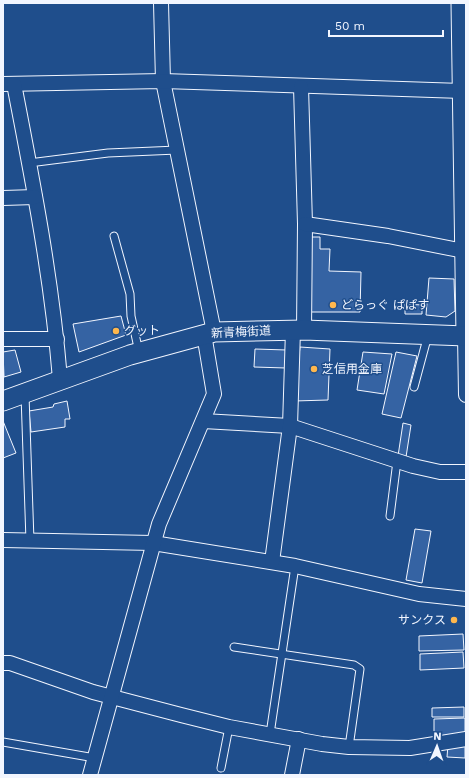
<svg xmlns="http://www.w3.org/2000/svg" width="469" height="778" viewBox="0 0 469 778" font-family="'Work Sans','Noto Sans JP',sans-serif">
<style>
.building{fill:#3563a3;stroke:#f2f6ff}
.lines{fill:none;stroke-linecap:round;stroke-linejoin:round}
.service-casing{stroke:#f2f6ff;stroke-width:9}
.minor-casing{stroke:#f2f6ff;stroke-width:16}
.tertiary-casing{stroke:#f2f6ff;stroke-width:19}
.secondary-casing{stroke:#f2f6ff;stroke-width:21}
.service{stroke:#1f4e8c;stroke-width:7}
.minor{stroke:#1f4e8c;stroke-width:14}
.tertiary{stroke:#1f4e8c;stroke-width:17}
.secondary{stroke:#1f4e8c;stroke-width:19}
.poi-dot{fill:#ffb74d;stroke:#1f4e8c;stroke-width:1.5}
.labels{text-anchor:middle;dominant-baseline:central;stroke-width:3;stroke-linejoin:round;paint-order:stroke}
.poi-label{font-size:12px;fill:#f2f6ff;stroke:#1f4e8c;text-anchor:start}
.street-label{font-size:12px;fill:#f2f6ff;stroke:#1f4e8c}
</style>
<rect width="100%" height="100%" fill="#1f4e8c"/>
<g class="building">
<polygon points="309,237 320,237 320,249 330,249 329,271 361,272 360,312 312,312 307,307"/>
<polygon points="429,278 454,279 455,311 446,317 426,315"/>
<polygon points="405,304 422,305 422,314 405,314"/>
<polygon points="121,316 126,335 79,352 73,324"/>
<polygon points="300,347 330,349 328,400 294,401"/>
<polygon points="255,349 287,350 286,368 254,367"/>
<polygon points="15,350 21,372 4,377 3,352"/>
<polygon points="363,352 392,354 384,394 357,390"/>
<polygon points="396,352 417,356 401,418 382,414"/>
<polygon points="67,401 70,419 65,419 65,427 31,432 29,411 53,407 54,404"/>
<polygon points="3,421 16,453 3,458"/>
<polygon points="403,423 411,425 406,457 398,456"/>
<polygon points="415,529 431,531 422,583 406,580"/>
<polygon points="463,634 464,650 419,651 419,636"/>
<polygon points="463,652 464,668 420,670 420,654"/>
<polygon points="464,707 464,717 432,717 432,708"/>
<polygon points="465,718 465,737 434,738 434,719"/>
<polygon points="448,745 465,746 465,758 447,757"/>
</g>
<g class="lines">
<defs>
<g id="service">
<polyline points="29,163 108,153 177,150"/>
<polyline points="114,236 130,294 131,316 139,352"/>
<polyline points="414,387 428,335"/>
<polyline points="25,395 30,541"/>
<polyline points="390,516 397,461"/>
<polyline points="234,647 354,665 360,669 349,747"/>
<polyline points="270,734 295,566"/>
<polyline points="3,742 95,758"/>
<polyline points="221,768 229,727"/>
</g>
<g id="minor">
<polyline points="161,3 163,81 214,332"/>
<polyline points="3,84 163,81 462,91"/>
<path d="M14,84C33,182 52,280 60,379"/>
<polyline points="301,87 305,224 304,330"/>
<polyline points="3,198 35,197"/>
<polyline points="305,224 388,236 464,251"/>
<polyline points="465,336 466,395"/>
<polyline points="3,339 57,339"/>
<polyline points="203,421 290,426 413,466 440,472 466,472"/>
<polyline points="3,540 153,543 295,566 419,594 466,599"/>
<polyline points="272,562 290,426 293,330"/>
<polyline points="3,663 10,663 93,692 181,715 229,727 322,744 349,747 410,748 466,739"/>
<polyline points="90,775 159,524 214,394 204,334"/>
<polyline points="292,775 299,739"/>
</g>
<polyline id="tertiary" points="460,3 465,336"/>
<polyline id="secondary" points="3,401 130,355 214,332 304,330 466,336"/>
</defs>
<use href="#service" class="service-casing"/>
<use href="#minor" class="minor-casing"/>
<use href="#tertiary" class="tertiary-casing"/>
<use href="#secondary" class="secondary-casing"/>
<use href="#service" class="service"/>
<use href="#minor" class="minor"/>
<use href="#tertiary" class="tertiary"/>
<use href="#secondary" class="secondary"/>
</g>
<g class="poi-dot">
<circle cx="333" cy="305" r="4"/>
<circle cx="116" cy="331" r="4"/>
<circle cx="314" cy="369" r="4"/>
<circle cx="454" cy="620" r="4"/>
</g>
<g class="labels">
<g class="poi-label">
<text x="341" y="305">どらっぐ ぱぱす</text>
<text x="124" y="331">グット</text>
<text x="322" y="369">芝信用金庫</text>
<text x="446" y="620" text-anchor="end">サンクス</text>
</g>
<g class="street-label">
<text transform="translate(241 332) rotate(-3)">新青梅街道</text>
</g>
</g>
<rect width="469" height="778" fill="none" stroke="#f2f6ff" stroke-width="8"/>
<g transform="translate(437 746) rotate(2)" stroke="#1f4e8c" stroke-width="3" paint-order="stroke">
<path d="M0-3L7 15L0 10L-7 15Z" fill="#f2f6ff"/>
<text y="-6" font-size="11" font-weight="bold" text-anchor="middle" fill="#f2f6ff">N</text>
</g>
<path d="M329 30v6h114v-6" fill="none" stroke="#f2f6ff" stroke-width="2"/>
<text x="335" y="30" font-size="12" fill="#f2f6ff" stroke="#1f4e8c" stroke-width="3" paint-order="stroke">50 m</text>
</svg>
